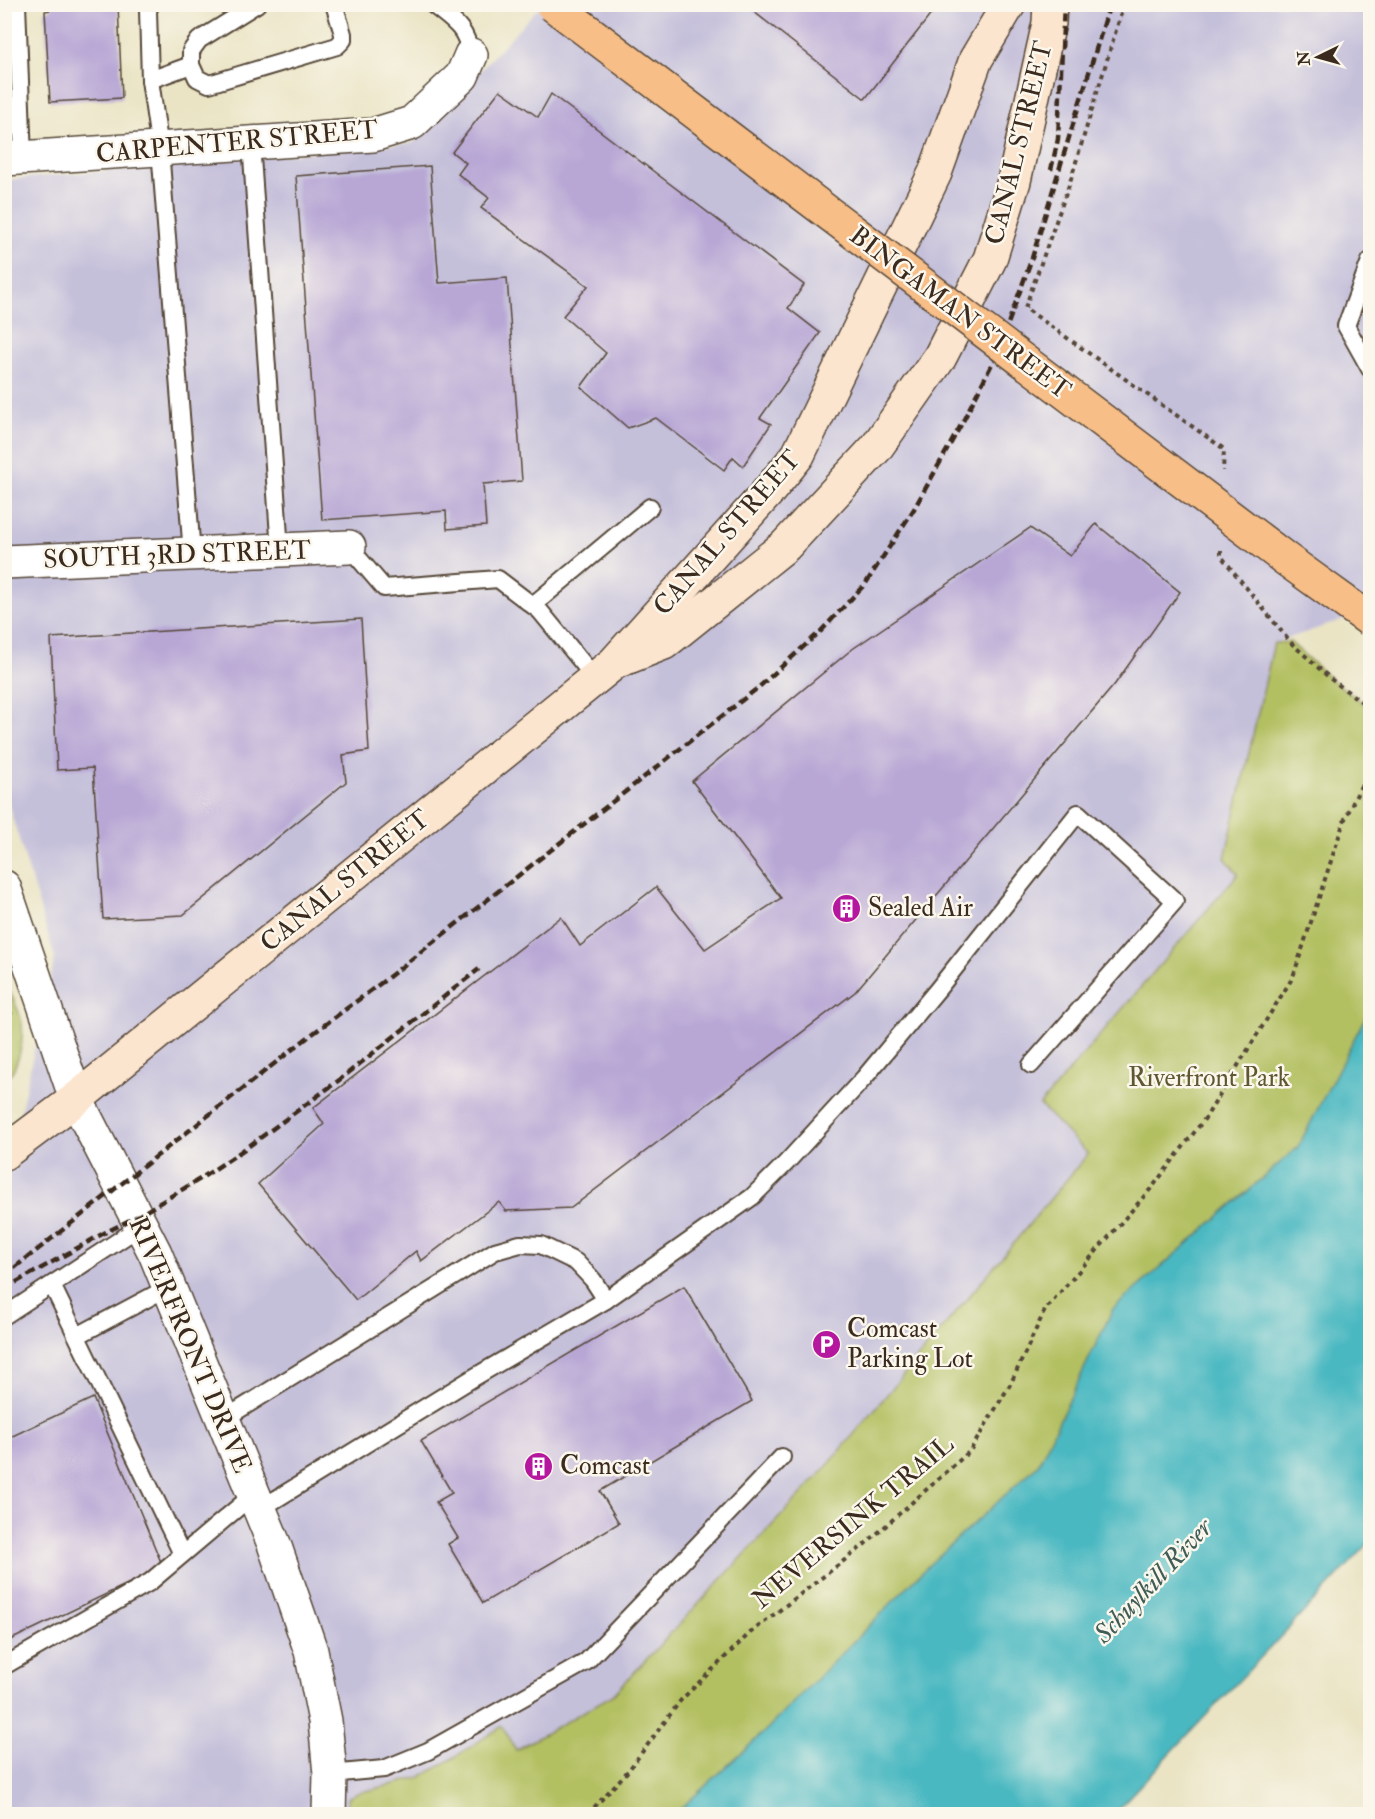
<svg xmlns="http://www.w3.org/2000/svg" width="1375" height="1819" viewBox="0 0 1375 1819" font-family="'IM FELL Double Pica',serif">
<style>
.industrial{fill:#c5c0da}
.green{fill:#b3c062;stroke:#777540;stroke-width:1.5}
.water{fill:#49b8c1;stroke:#427170;stroke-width:1.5}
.building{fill:#b8a7d5}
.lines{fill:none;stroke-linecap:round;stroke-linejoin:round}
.lane-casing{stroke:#554637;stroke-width:20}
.street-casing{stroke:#554637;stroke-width:36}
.secondary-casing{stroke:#554637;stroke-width:36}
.path{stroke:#554637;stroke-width:4;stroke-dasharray:4.5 4.5;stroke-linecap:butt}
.lane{stroke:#fff;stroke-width:16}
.street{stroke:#fff;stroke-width:33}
.secondary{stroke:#fce5cf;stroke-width:33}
.rail{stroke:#3b2a1e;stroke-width:4.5;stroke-dasharray:9 4.5;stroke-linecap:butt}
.primary-bridge-casing{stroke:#554637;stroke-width:36;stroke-linecap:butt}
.primary-bridge{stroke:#f7be88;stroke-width:33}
.labels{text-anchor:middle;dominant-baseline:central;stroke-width:5;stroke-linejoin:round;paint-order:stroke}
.street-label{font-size:26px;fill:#3b2a1e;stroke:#fbf7ec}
.poi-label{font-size:26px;fill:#3b2a1e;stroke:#fbf7ec;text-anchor:start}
.park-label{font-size:26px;fill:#5f5732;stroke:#fbf7ec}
.water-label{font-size:27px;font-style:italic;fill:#405c57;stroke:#fbf7ec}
</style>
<rect width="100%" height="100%" fill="#fbf7ec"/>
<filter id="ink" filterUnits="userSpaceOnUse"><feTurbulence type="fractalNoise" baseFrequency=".0167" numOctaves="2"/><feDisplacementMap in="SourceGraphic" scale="12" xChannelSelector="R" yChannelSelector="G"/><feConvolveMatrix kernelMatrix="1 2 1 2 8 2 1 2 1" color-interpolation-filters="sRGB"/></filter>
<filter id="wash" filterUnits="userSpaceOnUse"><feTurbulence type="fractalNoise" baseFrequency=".008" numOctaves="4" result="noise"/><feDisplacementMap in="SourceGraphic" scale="24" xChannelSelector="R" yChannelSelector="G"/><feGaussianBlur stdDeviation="1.35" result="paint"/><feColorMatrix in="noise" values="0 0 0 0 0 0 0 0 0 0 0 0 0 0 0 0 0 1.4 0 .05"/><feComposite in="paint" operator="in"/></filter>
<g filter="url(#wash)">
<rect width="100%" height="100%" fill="#eae4c5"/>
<polygon class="industrial" points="541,5 1370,5 1370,611 1274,643 1238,874 1040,1104 1088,1154 824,1470 613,1695 516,1750 502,1727 452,1759 419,1778 354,1794 348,1798 348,1814 5,1814 4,1185 55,958 5,793 5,180 413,143"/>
<g class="green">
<polygon points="1290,642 1332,680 1370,708 1370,1008 1298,1147 1113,1309 1038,1465 930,1564 764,1732 675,1814 348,1814 348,1798 354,1794 419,1778 452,1759 502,1726 516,1750 613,1695 824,1470 1088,1154 1040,1105 1238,874 1225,858 1274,643"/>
<path d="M4,980C9,992 21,1012 22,1024C24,1045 18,1067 5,1082Z"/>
</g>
<polygon class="water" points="1370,1008 1370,1542 1113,1814 675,1814 764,1732 930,1564 1038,1465 1113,1309 1298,1147"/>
<g id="blocks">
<g class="building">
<polygon points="52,4 118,4 122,98 50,102 45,11 50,10"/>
<polygon points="744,4 939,4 865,99"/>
<polygon points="500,90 538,117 551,94 804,285 788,308 820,333 760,418 771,424 743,466 733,457 724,470 656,418 628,428 581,387 606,353 563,316 588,286 481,208 489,198 458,174 466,163 452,152"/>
<polygon points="430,166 439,283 507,278 522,481 483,484 486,526 447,529 446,511 322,520 296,176"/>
<polygon points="1096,524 1180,592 1115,684 855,992 571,1208 506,1211 499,1202 421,1261 416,1251 356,1300 258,1184 324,1124 313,1108 561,917 580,946 656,887 705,949 781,898 692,781 851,650 1030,528 1070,556"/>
<polygon points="361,619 369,751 343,755 346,782 183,915 103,919 93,768 57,770 51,638"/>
<polygon points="684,1286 752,1401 600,1491 619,1523 483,1603 448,1544 458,1538 436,1502 452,1493 421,1441"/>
<polygon points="93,1398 163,1567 4,1643 4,1440"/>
</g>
</g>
</g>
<g filter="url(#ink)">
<use href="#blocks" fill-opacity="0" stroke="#554637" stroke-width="1.5"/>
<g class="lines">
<defs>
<g id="lane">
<polyline points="17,4 23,158"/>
<polyline points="151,4 148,10 150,80 160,149 192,554"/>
<polyline points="257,4 199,40 191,51 191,65 197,78 209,84 337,46 343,40 343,34 334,4"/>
<path d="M432,4C454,22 465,26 471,55"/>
<polyline points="150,80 191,65"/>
<polyline points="251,143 280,550"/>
<polyline points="1370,261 1346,326 1370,369"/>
<polyline points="349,547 384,588 498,579 540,611 595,678"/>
<polyline points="533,605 650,507"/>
<polyline points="52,1285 182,1554"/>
<polyline points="606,1300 752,1197 786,1163 864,1078 938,989 1078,813 1175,901 1031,1065"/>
<polyline points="4,1316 141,1226"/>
<polyline points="77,1336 169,1287"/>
<polyline points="224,1419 495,1251 520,1244 541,1245 576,1262 593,1280 606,1300 473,1378 260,1509"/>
<polyline points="4,1666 150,1582 254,1494"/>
<polyline points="330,1774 384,1769 428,1751 586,1662 782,1457"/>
</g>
<g id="street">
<polyline points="4,159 373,135 412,123 462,76 471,55"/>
<polyline points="4,562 349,547"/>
<polyline points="4,887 76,1099 155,1253 274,1544 311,1651 325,1721 330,1774 329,1814"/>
</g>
<g id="secondary">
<polyline points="621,660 664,643 785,546 876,448 940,357 990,259 1014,181 1049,23 1050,4"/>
<polyline points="4,1153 76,1099 614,663 767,493 798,455 935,173 976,59 1009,4"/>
</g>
</defs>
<use href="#lane" class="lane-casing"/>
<use href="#street" class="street-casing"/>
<use href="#secondary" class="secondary-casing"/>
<g class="path">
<polyline points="1124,4 1069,185 1025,308 1224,449 1223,471"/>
<polyline points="1221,550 1221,556 1290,642 1332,680 1370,708"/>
<polyline points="4,1019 12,1012"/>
<polyline points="588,1814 628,1771 681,1700 750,1633 864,1545 970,1451 1011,1383 1045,1310 1154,1185 1206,1117 1293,977 1344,821 1370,767"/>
</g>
<use href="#lane" class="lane"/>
<use href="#street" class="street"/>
<use href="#secondary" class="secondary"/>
<g class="rail">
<polyline points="1051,170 1058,139 1064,4"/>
<polyline points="4,1276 307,1038 385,980 759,687 821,631 866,583 914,509 961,425 997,354 1032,258 1110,4"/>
<polyline points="4,1289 106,1232 136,1217 200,1179 249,1146 338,1081 479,969"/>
</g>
<defs>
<polyline id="primary-bridge" points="552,4 1287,560 1370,620"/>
</defs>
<use href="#primary-bridge" class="primary-bridge-casing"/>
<use href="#primary-bridge" class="primary-bridge"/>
</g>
</g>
<defs>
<symbol id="building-disc" viewBox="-11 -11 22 22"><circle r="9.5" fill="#b5179e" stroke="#fbf7ec"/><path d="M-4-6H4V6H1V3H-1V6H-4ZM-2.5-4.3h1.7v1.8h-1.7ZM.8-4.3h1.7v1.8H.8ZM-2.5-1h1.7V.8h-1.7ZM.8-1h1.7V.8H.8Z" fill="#fff"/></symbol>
<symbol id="parking-disc" viewBox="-11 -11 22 22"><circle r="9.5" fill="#b5179e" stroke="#fbf7ec"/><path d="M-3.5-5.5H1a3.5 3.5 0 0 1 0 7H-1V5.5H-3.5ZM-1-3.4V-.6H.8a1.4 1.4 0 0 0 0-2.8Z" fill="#fff"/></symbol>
</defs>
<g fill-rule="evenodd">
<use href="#building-disc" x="830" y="892" width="33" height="33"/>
<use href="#parking-disc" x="810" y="1328" width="33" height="33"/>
<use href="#building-disc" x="522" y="1450" width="33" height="33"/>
</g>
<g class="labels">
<g class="street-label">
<text transform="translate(237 142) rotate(-5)">CARPENTER STREET</text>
<text transform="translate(1019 143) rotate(-76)">CANAL STREET</text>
<text transform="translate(960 313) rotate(37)">BINGAMAN STREET</text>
<text transform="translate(727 533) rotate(-49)">CANAL STREET</text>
<text transform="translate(177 555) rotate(-2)">SOUTH 3RD STREET</text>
<text transform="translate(345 881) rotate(-39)">CANAL STREET</text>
<text transform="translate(190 1345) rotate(67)">RIVERFRONT DRIVE</text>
<text transform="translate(853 1522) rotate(-40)">NEVERSINK TRAIL</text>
</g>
<g class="poi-label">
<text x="868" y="908">Sealed Air</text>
<text x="847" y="1329">Comcast<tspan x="847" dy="30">Parking Lot</tspan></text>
<text x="560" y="1466">Comcast</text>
</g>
<g class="park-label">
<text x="1209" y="1078">Riverfront Park</text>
</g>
<g class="water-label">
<text transform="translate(1153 1581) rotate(-47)">Schuylkill River</text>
</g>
</g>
<rect width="1375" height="1819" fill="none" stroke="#fbf7ec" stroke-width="24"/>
<g transform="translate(1318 57) rotate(265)" stroke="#fbf7ec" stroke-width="4.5" paint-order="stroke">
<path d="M0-4.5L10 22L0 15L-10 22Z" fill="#3b2a1e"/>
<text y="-9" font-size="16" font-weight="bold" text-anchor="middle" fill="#3b2a1e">N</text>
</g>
</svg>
